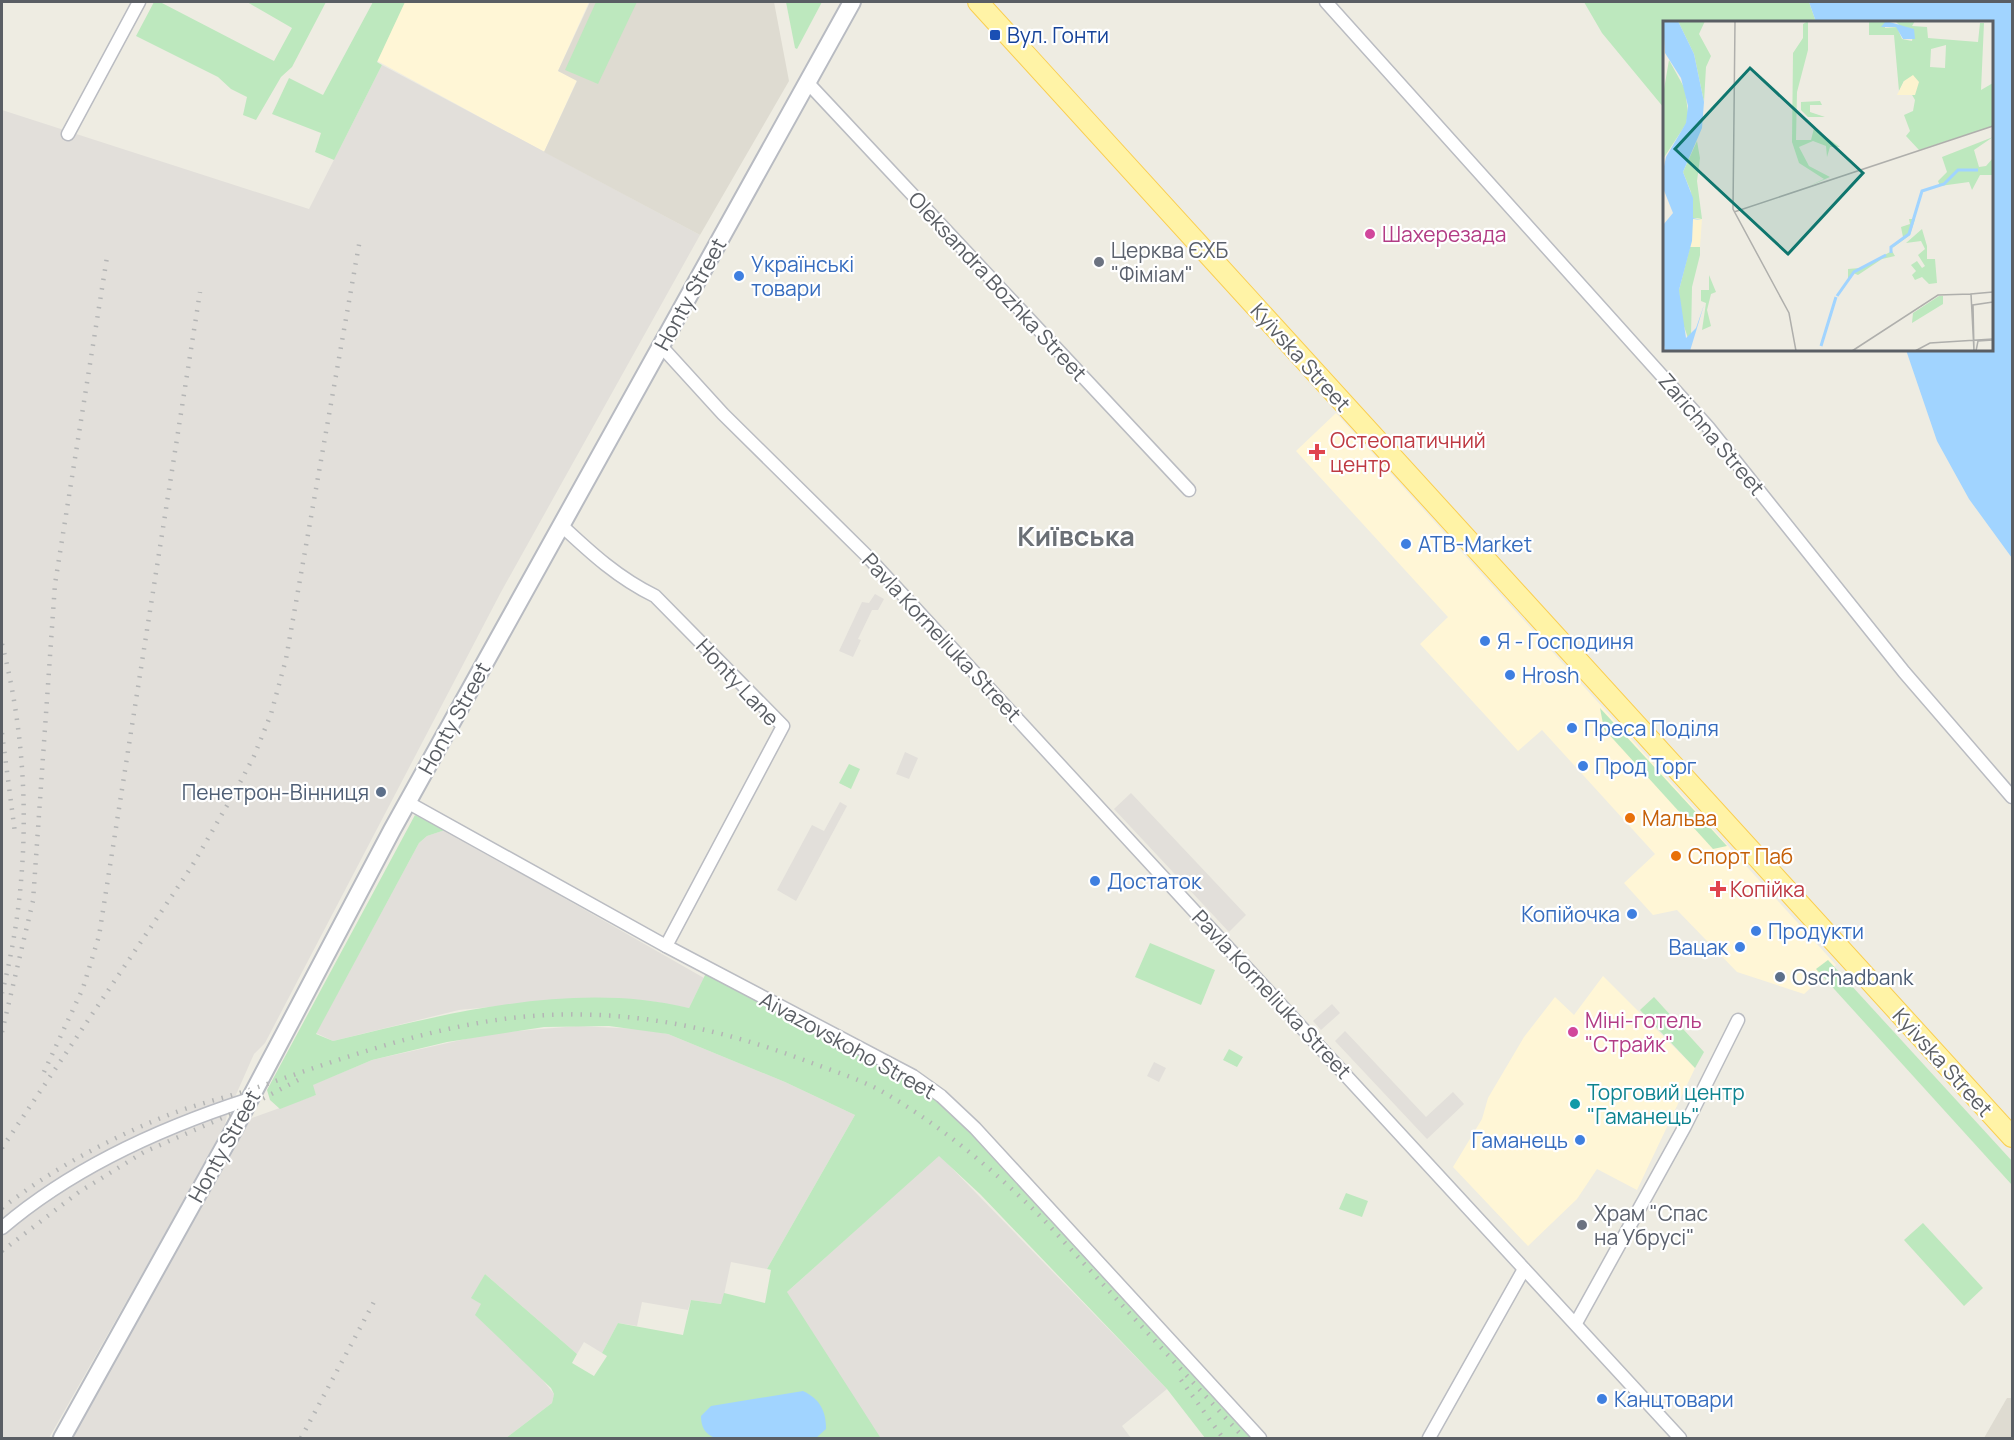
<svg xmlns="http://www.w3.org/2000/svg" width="2014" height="1440" viewBox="0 0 2014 1440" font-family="Manrope,sans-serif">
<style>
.commercial{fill:#fff6d6}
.industrial{fill:#e2dfda}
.education{fill:#dedbd1}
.green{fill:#bde8be}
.water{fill:#a1d4ff}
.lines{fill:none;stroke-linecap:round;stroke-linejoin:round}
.street-casing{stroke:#babcc2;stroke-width:15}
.secondary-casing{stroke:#b8bbc2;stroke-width:20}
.primary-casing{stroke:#face50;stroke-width:22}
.street{stroke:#fff;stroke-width:12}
.secondary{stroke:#fff;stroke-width:16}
.primary{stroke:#fff3a6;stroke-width:20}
.rail{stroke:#b4b5b5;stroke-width:4.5;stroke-dasharray:1.5 8;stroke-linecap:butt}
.transit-dot{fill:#1a4fb4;stroke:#fff;stroke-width:2}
.hotel-dot{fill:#d1479c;stroke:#fff;stroke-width:2}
.worship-dot{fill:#6b7280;stroke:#fff;stroke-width:2}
.shop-dot{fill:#3f7fe0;stroke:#fff;stroke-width:2}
.health-dot{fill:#e0444e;stroke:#fff;stroke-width:2}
.service-dot{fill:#5c6f8a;stroke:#fff;stroke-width:2}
.food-dot{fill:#e8710a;stroke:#fff;stroke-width:2}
.culture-dot{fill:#0f9aa8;stroke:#fff;stroke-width:2}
.labels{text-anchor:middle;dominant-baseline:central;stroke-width:4.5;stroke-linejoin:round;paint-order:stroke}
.transit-label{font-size:21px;fill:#164399;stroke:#fff;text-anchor:start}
.hotel-label{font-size:21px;fill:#b23c85;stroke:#fff;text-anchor:start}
.worship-label{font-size:21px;fill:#5b616d;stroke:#fff;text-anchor:start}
.shop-label{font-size:21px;fill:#366cbe;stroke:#fff;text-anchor:start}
.street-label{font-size:21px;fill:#5a5e64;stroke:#fff}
.health-label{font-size:21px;fill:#be3a42;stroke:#fff;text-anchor:start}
.service-label{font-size:21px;fill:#4e5e75;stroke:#fff;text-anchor:end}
.food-label{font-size:21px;fill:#c56008;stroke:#fff;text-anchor:start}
.culture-label{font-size:21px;fill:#0d838f;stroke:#fff;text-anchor:start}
.district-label{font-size:27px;font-weight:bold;fill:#6b7076;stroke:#fff}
.inset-river{fill:none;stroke:#a1d4ff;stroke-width:3}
.inset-road{fill:none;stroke:#afafac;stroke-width:1.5}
.view{fill:#0f766e;fill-opacity:0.15;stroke:#0f766e;stroke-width:3}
.inset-edge{fill:none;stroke:#5a5e64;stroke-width:3}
</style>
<rect width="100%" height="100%" fill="#eeece2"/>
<g class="commercial">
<polygon points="388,2 589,2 558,71 577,80 544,152 361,52"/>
<polygon points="1336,413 1836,965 1804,994 1737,972 1677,910 1653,915 1624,883 1655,854 1542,730 1518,751 1420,644 1448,617 1296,451"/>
<polygon points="1603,976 1695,1068 1637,1190 1597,1169 1577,1199 1528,1246 1453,1167 1482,1119 1488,1098 1524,1037 1555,997 1574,1015"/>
</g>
<g class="industrial">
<polygon points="382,65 700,235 501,592 265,1043 254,1054 227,1115 224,1129 49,1438 2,1438 2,110 309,209"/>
<polygon points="875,594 884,599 878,610 872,610 858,639 861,640 853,657 839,651 862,602 869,603"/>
<polygon points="905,752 918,758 909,779 896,774"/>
<polygon points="1131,793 1246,915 1229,932 1114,809"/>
<polygon points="840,802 847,806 796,901 777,890 812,825 824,831"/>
<polygon points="445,830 704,978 689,1008 650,1001 561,1000 459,1010 333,1041 316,1033 419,843 427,836"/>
<polygon points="1332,1004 1340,1013 1321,1030 1313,1021"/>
<polygon points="578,1026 640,1029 668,1034 785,1082 855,1115 767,1269 731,1262 722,1304 691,1300 688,1310 642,1302 637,1326 618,1323 602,1353 584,1342 577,1354 485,1274 472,1298 481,1304 554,1394 552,1403 506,1438 62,1438 238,1123 316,1095 312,1085 372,1060 492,1033"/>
<polygon points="1345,1031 1426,1117 1453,1092 1464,1104 1427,1139 1335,1041"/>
<polygon points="1154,1062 1166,1068 1159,1082 1147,1076"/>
<polygon points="939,1155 1167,1389 1122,1426 1131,1438 862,1438 879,1437 786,1293"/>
</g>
<g class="education">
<polygon points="590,2 774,2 789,81 700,235 544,152 577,81 558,71"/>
<polygon points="2007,1398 2012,1398 2012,1438 1984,1438"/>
</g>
<g class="green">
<polygon points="154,2 160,2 274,61 292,28 247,2 326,2 292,67 281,77 256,120 243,115 247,97 231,89 218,77 136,36"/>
<polygon points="373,2 405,2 377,62 382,65 334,160 315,152 321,133 272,114 289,78 323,95"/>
<polygon points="596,2 637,2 598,84 565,70"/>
<polygon points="786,2 822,2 797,49 795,48"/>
<polygon points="1584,2 1809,2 1816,22 1664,22 1664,108 1602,33"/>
<polygon points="1600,708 1727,846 1713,849 1604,729"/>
<polygon points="849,764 860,769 851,789 839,783"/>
<path d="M415,815L445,830L427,836L419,843L316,1034L333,1041C445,1014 574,980 689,1008L708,969L941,1096L1262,1438H1205L1167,1389L980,1194L939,1156L787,1292L880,1437L506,1438L552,1403L554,1394L551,1388L475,1315L481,1304L471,1298L485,1274L577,1354L572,1363L594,1376L607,1356L602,1353L618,1323L683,1335L691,1300L721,1304L724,1293L765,1303L771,1270L767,1269L855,1115L785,1082L668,1034L609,1026L544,1027L447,1042L372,1060L313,1085L316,1095L280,1109L270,1100L267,1090Z"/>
<polygon points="1150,943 1215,970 1201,1005 1135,977"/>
<polygon points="1828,960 2012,1161 2012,1185 1816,969"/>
<polygon points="1654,997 1704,1052 1695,1068 1640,1010"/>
<polygon points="1229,1049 1243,1057 1237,1067 1223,1060"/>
<polygon points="1346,1193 1368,1201 1362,1217 1339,1209"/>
<polygon points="1923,1223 1983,1288 1964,1306 1904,1240"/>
</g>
<g class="water">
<polygon points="1809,2 2012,2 2012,558 1969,499 1937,441 1906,350 1992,350 1992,22 1816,22"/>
<path d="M803,1391C820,1399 826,1411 826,1429L816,1438H715C705,1434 701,1427 701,1416L711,1406Z"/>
</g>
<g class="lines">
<defs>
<g id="street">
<polyline points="1326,2 1708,427 1904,672 2012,797"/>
<polyline points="807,82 1189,490"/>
<polyline points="68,134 139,2"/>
<polyline points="661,346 723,414 868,557 1680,1438"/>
<path d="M561,525C591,553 618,578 655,596L783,726L666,946"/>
<polyline points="407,802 666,946 913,1076 941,1096 975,1128 1260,1438"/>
<path d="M2,1228C72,1168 163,1127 250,1099"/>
<polyline points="1576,1323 1685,1126 1738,1020"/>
<polyline points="1429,1438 1524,1269"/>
</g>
<polyline id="secondary" points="62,1438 233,1131 392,830 852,2"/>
<polyline id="primary" points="978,2 2012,1137"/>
</defs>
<use href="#street" class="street-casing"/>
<use href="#secondary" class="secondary-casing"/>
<use href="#primary" class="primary-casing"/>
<use href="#street" class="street"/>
<use href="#secondary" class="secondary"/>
<use href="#primary" class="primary"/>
<g class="rail">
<path d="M2,644C31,756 31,881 2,993"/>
<polyline points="2,733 15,833"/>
<polyline points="2,1032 33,901 55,584 107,257"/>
<polyline points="44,1072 83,988 99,936 200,292"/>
<polyline points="2,1148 192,866 236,790 254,756 271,714 286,659 360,239"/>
<path d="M2,1208C52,1169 112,1137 171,1114C202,1102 234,1096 264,1085C334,1061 405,1036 478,1023C593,1002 701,1021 809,1062C833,1071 860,1079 883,1092C942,1126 996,1172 1044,1220L1244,1438"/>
<polyline points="2,1251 79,1192 144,1152 245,1108 298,1080"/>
<polyline points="1181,1380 1223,1438"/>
<polyline points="301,1438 375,1300"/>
</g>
</g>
<rect class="transit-dot" x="989" y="29" width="12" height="12" rx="3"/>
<g class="hotel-dot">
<circle cx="1370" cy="234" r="6"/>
<circle cx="1573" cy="1032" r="6"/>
</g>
<g class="worship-dot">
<circle cx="1099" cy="262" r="6"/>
<circle cx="1582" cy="1225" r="6"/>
</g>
<g class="shop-dot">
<circle cx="739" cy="276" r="6"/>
<circle cx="1406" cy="544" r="6"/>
<circle cx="1485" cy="641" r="6"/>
<circle cx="1510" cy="675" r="6"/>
<circle cx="1572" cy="728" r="6"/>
<circle cx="1583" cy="766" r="6"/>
<circle cx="1095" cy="881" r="6"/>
<circle cx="1632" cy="914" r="6"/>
<circle cx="1756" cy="931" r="6"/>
<circle cx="1740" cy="947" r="6"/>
<circle cx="1580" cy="1140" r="6"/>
<circle cx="1602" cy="1399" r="6"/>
</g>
<g class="health-dot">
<path d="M1314 443h6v6h6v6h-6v6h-6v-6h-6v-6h6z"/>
<path d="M1715 880h6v6h6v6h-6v6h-6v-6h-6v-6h6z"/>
</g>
<g class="service-dot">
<circle cx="381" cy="792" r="6"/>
<circle cx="1780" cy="977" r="6"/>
</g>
<g class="food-dot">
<circle cx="1630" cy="818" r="6"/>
<circle cx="1676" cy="856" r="6"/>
</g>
<circle class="culture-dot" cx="1575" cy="1104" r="6"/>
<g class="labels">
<g class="transit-label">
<text x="1007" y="35">Вул. Гонти</text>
</g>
<g class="hotel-label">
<text x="1382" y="234">Шахерезада</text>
<text x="1585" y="1020">Міні-готель<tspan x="1585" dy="24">"Страйк"</tspan></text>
</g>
<g class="worship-label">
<text x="1111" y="250">Церква ЄХБ<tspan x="1111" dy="24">"Фіміам"</tspan></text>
<text x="1594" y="1213">Храм "Спас<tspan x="1594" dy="24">на Убрусі"</tspan></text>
</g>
<g class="shop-label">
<text x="751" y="264">Українські<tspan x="751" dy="24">товари</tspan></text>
<text x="1418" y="544">ATB-Market</text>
<text x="1497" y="641">Я - Господиня</text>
<text x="1522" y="675">Hrosh</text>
<text x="1584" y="728">Преса Поділя</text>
<text x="1595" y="766">Прод Торг</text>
<text x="1107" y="881">Достаток</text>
<text x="1620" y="914" text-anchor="end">Копійочка</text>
<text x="1768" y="931">Продукти</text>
<text x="1728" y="947" text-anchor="end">Вацак</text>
<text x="1568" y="1140" text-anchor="end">Гаманець</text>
<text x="1614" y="1399">Канцтовари</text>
</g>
<g class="street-label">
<text transform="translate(998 286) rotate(47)">Oleksandra Bozhka Street</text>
<text transform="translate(690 294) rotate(-61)">Honty Street</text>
<text transform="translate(1301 357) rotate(48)">Kyivska Street</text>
<text transform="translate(1712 434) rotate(50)">Zarichna Street</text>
<text transform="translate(942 637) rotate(47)">Pavla Korneliuka Street</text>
<text transform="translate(738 682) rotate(47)">Honty Lane</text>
<text transform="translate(454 718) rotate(-61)">Honty Street</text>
<text transform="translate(1272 994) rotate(47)">Pavla Korneliuka Street</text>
<text transform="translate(848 1045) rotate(29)">Aivazovskoho Street</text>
<text transform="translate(1943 1062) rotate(48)">Kyivska Street</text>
<text transform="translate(224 1146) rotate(-61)">Honty Street</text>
</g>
<g class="health-label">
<text x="1330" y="440">Остеопатичний<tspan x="1330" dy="24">центр</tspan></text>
<text x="1730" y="889">Копійка</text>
</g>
<g class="service-label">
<text x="369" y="792">Пенетрон-Вінниця</text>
<text x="1792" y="977" text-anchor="start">Oschadbank</text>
</g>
<g class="food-label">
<text x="1642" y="818">Мальва</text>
<text x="1688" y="856">Спорт Паб</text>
</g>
<g class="culture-label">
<text x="1587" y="1092">Торговий центр<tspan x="1587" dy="24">"Гаманець"</tspan></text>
</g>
<g class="district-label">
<text x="1076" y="535">Київська</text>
</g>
</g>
<g transform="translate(1663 21)">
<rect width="330" height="330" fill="#eeece2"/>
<path d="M15,0H42L36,13L48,35L43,46L41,81L31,33ZM145,0V29L134,71L133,119H148L151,107L177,126H167L164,136L163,125L150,120L136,126L146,145L167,156L144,166L161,158L136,142L129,121L130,32L140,17V3ZM206,0H223L222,7L234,6L239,18L249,20L251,8H240L232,0H252L249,5L264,6L265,17L315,21L317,2H321L318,69L330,62V105L256,129L243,115L247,110L241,94L250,90L252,79L241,60L236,70L231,14H206ZM283,24L282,47L267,46L268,28ZM6,39L22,68L25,92L23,103L0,138V74ZM157,80L159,84H147V91L162,96H145L138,89V81ZM330,116L311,129L316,146L323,145L330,137V154H317L309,169L306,161L277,165L275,160L284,151L279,136ZM34,120L37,137L34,160L39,198L30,197L28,171L20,151ZM246,198H252L247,214L228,228L240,216L238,206L247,203ZM259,208L264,225V238H272L274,262L266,263L259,256L252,259L249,254L253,250L248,244L254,240L259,247L262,245L255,234L262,228L258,220L243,222ZM27,226H37V234L29,266L28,316L25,317L17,294L16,269ZM229,230L232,235L219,238L195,254L190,252L185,259V248L197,247ZM46,254L53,271L48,273L44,289L48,305L39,309L43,282L38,280V269H46ZM276,275H280V283L249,302L250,292Z" fill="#bde8be" fill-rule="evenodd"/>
<path d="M250,54L256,61L252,74H234L241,60ZM30,197L39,198L37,226H27Z" fill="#fcf3cf"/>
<path d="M0,0H15L31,33L41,81L39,107L20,151L30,177V197L39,199L30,198L29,220L16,269L23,317L33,307L41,284L27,330H2L0,318V204L10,192L0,167V150L3,136L23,102L25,85L18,57L2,32ZM223,0L251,8L252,18H240L233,6H218Z" fill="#a1d4ff"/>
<path class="inset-river" d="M228,232V226L246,213L259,170L281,163L295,149H315M174,275L191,251L223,234M158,325L173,276"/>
<path class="inset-road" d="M72,0L70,188L126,292L133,330M71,191L330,105M189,330L275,274L308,273M252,330L267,322L330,318M311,330L308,273L330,271M311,330L310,284L330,281M313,330L315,320L330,319"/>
<path class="view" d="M87,47L200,152L125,233L12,128Z"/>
<rect width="330" height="330" class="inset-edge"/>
</g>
<rect width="2014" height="1440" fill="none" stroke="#5a5e64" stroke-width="6"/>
</svg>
